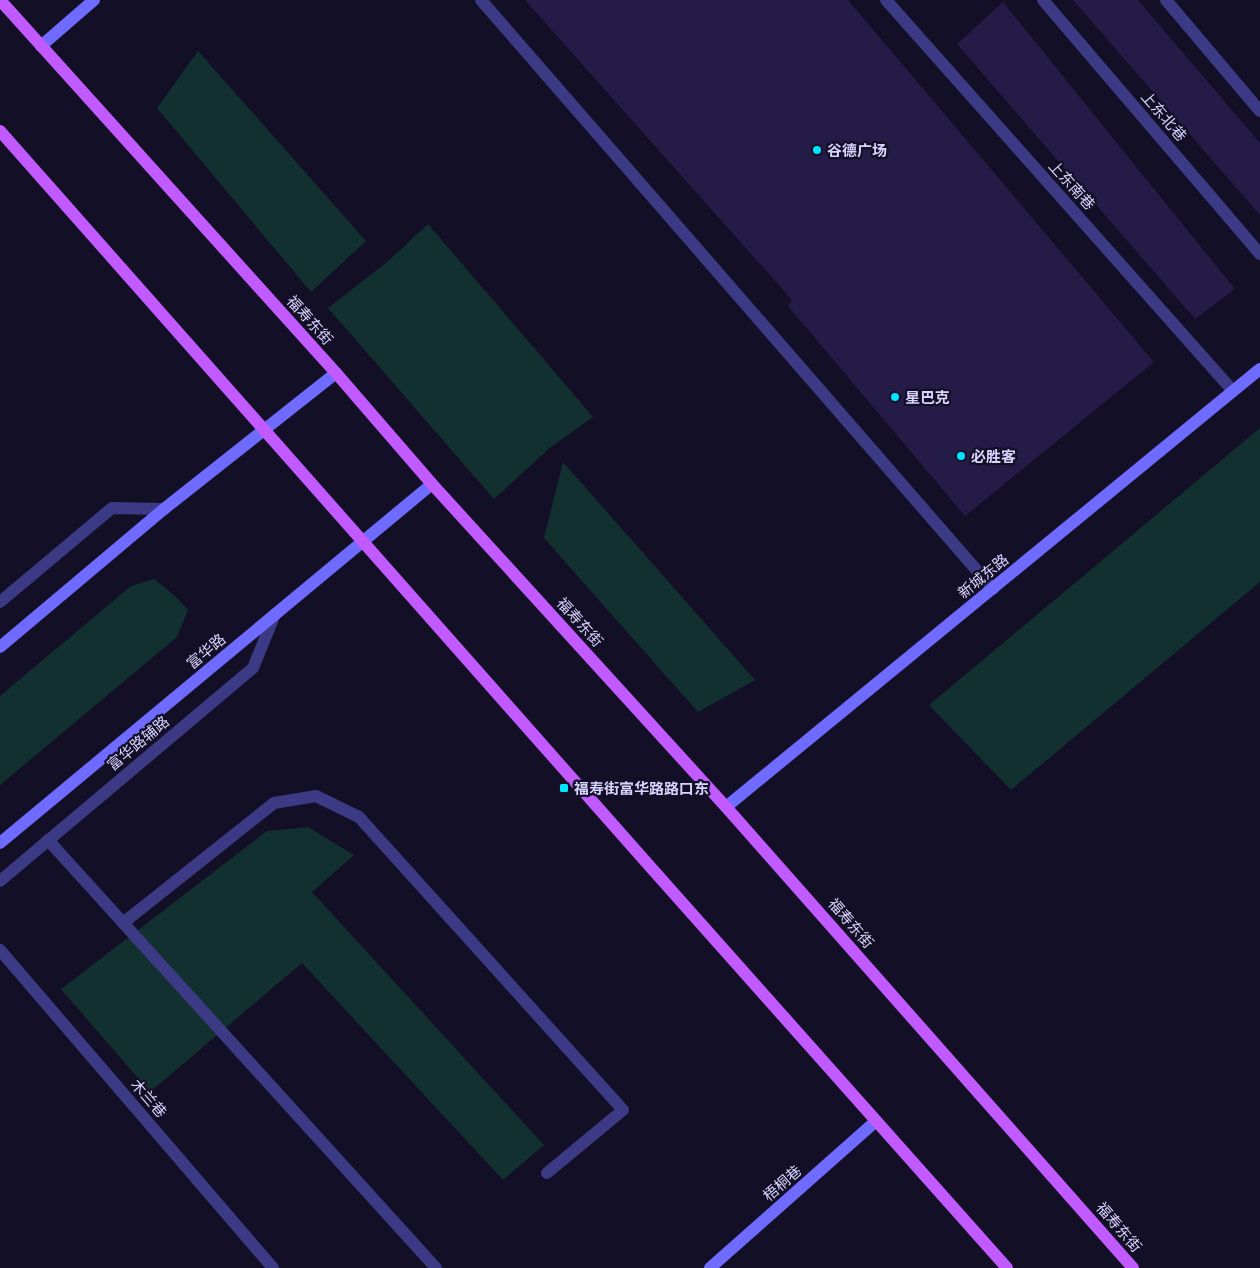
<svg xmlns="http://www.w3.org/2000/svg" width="1260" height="1268" viewBox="0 0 1260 1268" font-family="'Archivo Narrow','Noto Sans SC',sans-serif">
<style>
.green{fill:#12302f}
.building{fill:#241b47}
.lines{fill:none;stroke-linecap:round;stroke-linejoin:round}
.lane{stroke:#3d3a85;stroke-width:12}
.street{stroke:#3d3a85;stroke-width:12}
.secondary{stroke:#6f6bff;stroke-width:12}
.primary{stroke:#c25bff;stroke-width:12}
.poi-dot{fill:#00e5ff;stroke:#130f26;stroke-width:2}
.labels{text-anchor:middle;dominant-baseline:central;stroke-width:4.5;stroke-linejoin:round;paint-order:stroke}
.street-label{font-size:15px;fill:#d9d4ff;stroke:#130f26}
.poi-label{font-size:15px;font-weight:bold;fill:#d9d4ff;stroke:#130f26;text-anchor:start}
</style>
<rect width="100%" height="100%" fill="#130f26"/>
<g class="green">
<polygon points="198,51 366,241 311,292 157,108"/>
<polygon points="428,224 593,417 551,447 494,499 328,308 386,263"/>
<polygon points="1260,428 1260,582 1011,790 929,705"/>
<polygon points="563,462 755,680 698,712 544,538"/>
<polygon points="154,579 175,596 188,610 177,637 0,785 0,696 131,586"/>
<polygon points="308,827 354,855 312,892 544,1145 503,1180 302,963 150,1092 61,989 267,831"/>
</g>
<g class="building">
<polygon points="525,0 848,0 1154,362 965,516 788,306 792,300"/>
<polygon points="1073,0 1138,0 1260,143 1260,215"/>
<polygon points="1003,2 1235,289 1195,319 957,44"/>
</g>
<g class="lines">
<g class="lane">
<polyline points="1166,0 1260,111"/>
<polyline points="0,950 273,1268"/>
</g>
<g class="street">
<polyline points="481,0 993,589"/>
<polyline points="886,0 1233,391"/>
<polyline points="1043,0 1260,254"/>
<polyline points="0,602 112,508 164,509"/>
<polyline points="48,840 436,1268"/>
<polyline points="0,881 253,668 275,614"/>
<polyline points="123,923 274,803 316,796 359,817 623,1110 547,1173"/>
</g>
<g class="secondary">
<polyline points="41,46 94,0"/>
<polyline points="0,647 164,509 336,373"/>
<polyline points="726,807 1260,369"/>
<polyline points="0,843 432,484"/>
<polyline points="710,1268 876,1121"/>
</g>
<g class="primary">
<polyline points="0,0 336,373 432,484 726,807 1133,1268"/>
<polyline points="0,131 646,862 1007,1268"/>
</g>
</g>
<g class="poi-dot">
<circle cx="817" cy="150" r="5"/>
<circle cx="895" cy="397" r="5"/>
<circle cx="961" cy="456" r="5"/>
<rect x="559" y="783" width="10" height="10" rx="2.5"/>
</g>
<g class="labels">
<g class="street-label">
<text transform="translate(1164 116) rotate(49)">上东北巷</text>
<text transform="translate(1072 185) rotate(48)">上东南巷</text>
<text transform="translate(310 320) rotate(48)">福寿东街</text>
<text transform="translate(983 576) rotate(-39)">新城东路</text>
<text transform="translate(580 622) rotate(48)">福寿东街</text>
<text transform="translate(206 651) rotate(-40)">富华路</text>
<text transform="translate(138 743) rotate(-40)">富华路辅路</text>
<text transform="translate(851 923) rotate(49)">福寿东街</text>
<text transform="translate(149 1098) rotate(49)">木兰巷</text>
<text transform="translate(782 1183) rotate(-41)">梧桐巷</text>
<text transform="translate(1119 1227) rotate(49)">福寿东街</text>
</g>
<g class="poi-label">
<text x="827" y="150">谷德广场</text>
<text x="905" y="397">星巴克</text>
<text x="971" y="456">必胜客</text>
<text x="574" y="788">福寿街富华路路口东</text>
</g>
</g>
</svg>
